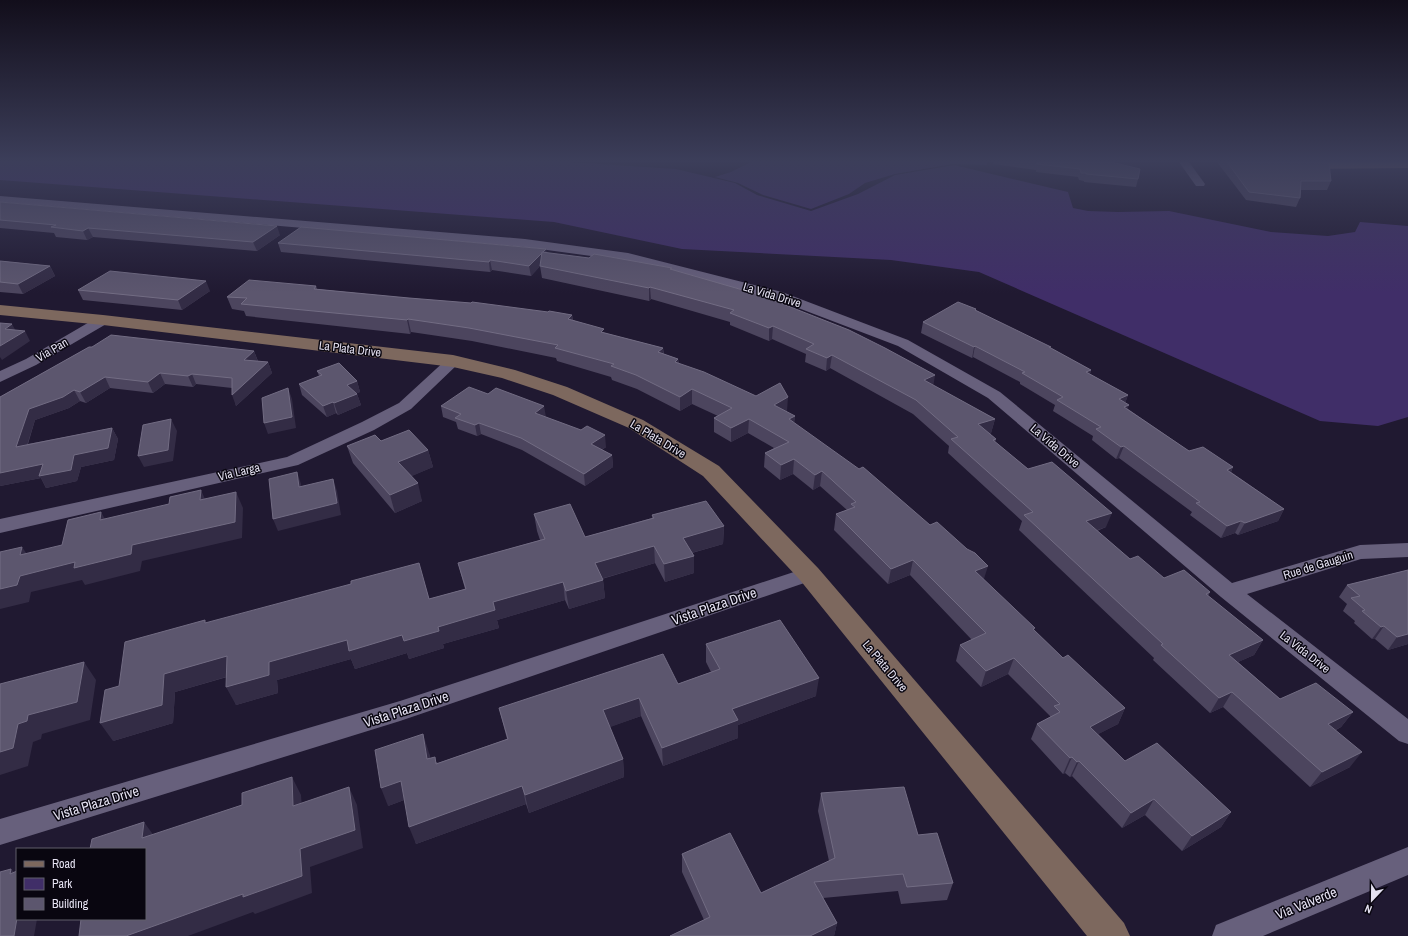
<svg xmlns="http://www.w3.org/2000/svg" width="1408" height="936" viewBox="0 0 1408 936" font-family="'Archivo Narrow',sans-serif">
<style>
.green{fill:#402e68}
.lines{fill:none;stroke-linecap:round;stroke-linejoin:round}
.street{fill:#67607c;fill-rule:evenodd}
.secondary{fill:#7d685e;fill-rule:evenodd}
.wall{fill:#4c455e}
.shaded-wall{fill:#332c45}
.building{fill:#5c566e;stroke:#726c83}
.labels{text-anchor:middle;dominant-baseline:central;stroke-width:3;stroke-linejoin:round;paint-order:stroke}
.street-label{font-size:12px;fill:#e5e2f2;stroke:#090610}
.near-street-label{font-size:14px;fill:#e5e2f2;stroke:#090610}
</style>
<rect width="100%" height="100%" fill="#201931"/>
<g class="green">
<polygon points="0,162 569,162 676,169 735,183 757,195 811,211 858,194 895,175 954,165 1068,192 1073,208 1088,211 1118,212 1169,211 1271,232 1328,236 1355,232 1360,222 1408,226 1408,417 1378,426 1320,421 979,272 891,260 682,249 554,222 0,180"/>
<polygon points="751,162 987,162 987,165 953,164 895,174 865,183 849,194 811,209 763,195 738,183 715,177 731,172"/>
</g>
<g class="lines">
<g class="street">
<polygon points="1179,162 1189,162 1205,184 1204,186 1196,186"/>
<polygon points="0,196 525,239 628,253 782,292 908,340 1000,392 1232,583 1360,545 1408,543 1408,557 1361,559 1247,594 1408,719 1408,744 1399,741 1221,597 988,398 898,346 772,298 628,261 525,247 0,202"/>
<polygon points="103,316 108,317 110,320 108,323 36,365 0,382 0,371 26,359 98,317"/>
<polygon points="453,356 458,358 461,361 458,364 411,409 374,430 298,465 0,533 0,519 287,457 362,422 399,403 448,358"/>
<polygon points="809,567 816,569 819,574 816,579 400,721 0,845 0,819 400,701"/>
<polygon points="1408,847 1408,875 1263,936 1212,936 1216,925"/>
</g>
<g class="secondary">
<polygon points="1295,162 1408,162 1408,168 1299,169 1295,168 1293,165"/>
<polygon points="0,305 103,315 453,355 515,370 567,387 643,420 719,466 818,568 1124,923 1130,936 1087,936 800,580 703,476 629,428 553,395 502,378 453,367 103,325 0,315"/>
</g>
</g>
<g class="wall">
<polygon points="994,162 1111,162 1138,179 1136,187 1084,182 1084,181 1079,180 1078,177 1036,172 1036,170 993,164"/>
<polygon points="1217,162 1299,162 1331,181 1327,190 1301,190 1300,198 1296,207 1246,200"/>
<polygon points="0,202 280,235 257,251 93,237 87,240 56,237 54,233 0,228"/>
<polygon points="278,243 547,253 672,270 933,386 995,419 991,433 990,434 996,439 995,442 1028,469 1106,527 1097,531 1130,559 1164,578 1210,592 1208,596 1263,640 1254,655 1238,662 1280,699 1353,712 1341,727 1336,730 1350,767 1310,787 1223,707 1210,713 1153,660 1154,658 1019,530 1022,521 948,453 949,446 913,414 830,368 826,371 805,362 806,354 772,339 769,341 730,325 730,322 651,299 649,301 542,278 540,266 531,276 492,270 490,272 281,252"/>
<polygon points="0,261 50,266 55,276 23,294 0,292"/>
<polygon points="316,286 317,289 572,315 573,320 605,333 663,348 664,354 678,359 679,364 787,411 786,412 795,416 794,423 984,580 1034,630 1063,658 1125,708 1118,724 1098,734 1125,761 1231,812 1221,827 1182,851 1145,815 1122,828 1072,776 1070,777 1065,773 1063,774 1031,739 1037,724 1050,717 1050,716 1008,674 981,687 956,661 960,645 972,640 910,575 888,584 834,530 836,514 847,510 820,486 813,490 793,474 780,480 764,467 765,453 774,448 748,433 731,442 714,432 714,418 718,416 692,404 680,411 637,389 612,380 611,377 557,361 556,358 472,341 411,332 410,334 246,316 244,311 232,309 227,297"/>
<polygon points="78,290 210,291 182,310 83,300"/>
<polygon points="975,310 1050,348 1091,370 1090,374 1128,395 1125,403 1128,409 1189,451 1233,467 1231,472 1284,509 1278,521 1238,535 1235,533 1221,538 1190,515 1192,512 1119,458 1116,459 1092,440 1093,436 1053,411 1055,405 1020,384 1020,382 973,357 972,358 921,333 923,322"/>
<polygon points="89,347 254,351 258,361 268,362 272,373 236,406 232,388 196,384 193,387 165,384 153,393 110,388 86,403 80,401 69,408 35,420 28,444 112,428 118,439 114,460 81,467 77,481 46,488 41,478 0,486 0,397"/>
<polygon points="317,371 357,381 360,392 357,393 357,394 361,405 338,415 336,413 327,417 302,395 299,384 319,376"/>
<polygon points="441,406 546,417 606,447 602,450 612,455 613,467 585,486 522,450 481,434 477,436 458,429 456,422 443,417"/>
<polygon points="381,441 428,450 433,467 411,476 422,501 395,513 353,463 347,446"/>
<polygon points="534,514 585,537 652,518 652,515 724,526 723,544 692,553 694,573 665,582 655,563 602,579 603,580 605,598 569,609 565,600 497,620 499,628 443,644 444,648 409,659 407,653 355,669 351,659 277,680 278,693 236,705 227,677 175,692 173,723 113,741 207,623 424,581 429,599 465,589 458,563 540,540 537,531"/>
<polygon points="1408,570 1408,644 1388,650 1375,639 1372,639 1354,623 1355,621 1343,611 1347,604 1339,597 1347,585"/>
<polygon points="706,644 816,696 738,725 738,738 663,766 641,716 609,727 623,759 624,777 529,813 526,804 416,844 404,800 388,806 429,753 430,758 438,763 507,739 499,708 678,684 711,672 706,662"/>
<polygon points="821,793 918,835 953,883 947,900 901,904 898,891 823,898 837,923 834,936 670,936 704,920 682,872 682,854 761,893 829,861 818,811"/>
</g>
<g class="shaded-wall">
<polygon points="277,226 280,235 257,251 253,242"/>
<polygon points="88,228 93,237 87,240 83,231"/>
<polygon points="546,249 548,258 531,276 529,266"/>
<polygon points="490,260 492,270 490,272 489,262"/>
<polygon points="50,266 55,276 23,294 18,284"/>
<polygon points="206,281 210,291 182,310 178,300"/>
<polygon points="650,287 651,299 649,301 649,288"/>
<polygon points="572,315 574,328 568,319"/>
<polygon points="408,319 411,332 410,334 407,320"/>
<polygon points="12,324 18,335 5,329"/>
<polygon points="773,326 772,339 769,341 769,328"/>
<polygon points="25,331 30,341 2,360 0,357 0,346"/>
<polygon points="975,346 973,357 972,358 974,347"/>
<polygon points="663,348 664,362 658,352"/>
<polygon points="254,351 258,362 244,360"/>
<polygon points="832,355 830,368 826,371 827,358"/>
<polygon points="678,359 679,373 675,362"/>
<polygon points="268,362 272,373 236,406 232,395"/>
<polygon points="1091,370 1088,381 1086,372"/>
<polygon points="160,373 165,384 153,393 148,382"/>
<polygon points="192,374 196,384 193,387 188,376"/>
<polygon points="935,375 933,388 924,380"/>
<polygon points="105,377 110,388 86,403 80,392"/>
<polygon points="357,381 360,392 350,396 347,385"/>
<polygon points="288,388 292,399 296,428 268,434 264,423"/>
<polygon points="692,389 692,404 680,411 680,397"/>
<polygon points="74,390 80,401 69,408 35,420 23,458 16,447 29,409"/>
<polygon points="357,394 361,405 338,415 334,403"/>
<polygon points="1128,395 1124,406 1119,399"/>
<polygon points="788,397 787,411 773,419 774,405"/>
<polygon points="333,402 336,413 327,417 323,406"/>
<polygon points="1129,405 1125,416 1124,407"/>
<polygon points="544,406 546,417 535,413"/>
<polygon points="795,416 793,431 789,419"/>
<polygon points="171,419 177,431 173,461 144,467 138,456"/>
<polygon points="749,419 748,433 731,442 731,428"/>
<polygon points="995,419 991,433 975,438 978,424"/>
<polygon points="479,423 481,434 477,436 475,425"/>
<polygon points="112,428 118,439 114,460 81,467 77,481 46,488 41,478 0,486 0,473 74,455"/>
<polygon points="605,435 606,447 592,456 591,444"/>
<polygon points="1124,446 1119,458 1116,459 1121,447"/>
<polygon points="428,450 433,467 403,480 398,462"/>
<polygon points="612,455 613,467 585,486 584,474"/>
<polygon points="794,459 793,474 780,480 781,465"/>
<polygon points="1233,467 1227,479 1227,470"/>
<polygon points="822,471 820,486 813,490 815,475"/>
<polygon points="297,472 301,484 303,499 299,487"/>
<polygon points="333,479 337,491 341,515 278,531 273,519"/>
<polygon points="418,483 422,501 395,513 390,495"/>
<polygon points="201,490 208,506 200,500"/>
<polygon points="236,492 243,508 242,538 142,561 140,571 85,585 82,580 31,592 29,602 0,609 0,589 20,576 132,545"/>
<polygon points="1284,509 1278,521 1238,535 1245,523"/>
<polygon points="101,512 110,528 100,520"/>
<polygon points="1112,513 1106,527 1080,536 1086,521"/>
<polygon points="1241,521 1235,533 1221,538 1227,526"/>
<polygon points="724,526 723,544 684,555 683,538"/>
<polygon points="654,546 655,563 597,580 595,563"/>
<polygon points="22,547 33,563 20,555"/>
<polygon points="694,556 694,573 665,582 664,564"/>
<polygon points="913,560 910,575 888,584 891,569"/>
<polygon points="988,566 983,582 975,571"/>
<polygon points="603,580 605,598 569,609 566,591"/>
<polygon points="563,582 565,600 497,620 499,628 443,644 444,648 409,659 407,653 355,669 351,659 277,680 278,693 236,705 226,687 269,662 347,640 402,635 438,627 493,602"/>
<polygon points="1384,626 1375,639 1372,639 1381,627"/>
<polygon points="1408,634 1408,644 1388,650 1397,637"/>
<polygon points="1263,640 1254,655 1220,670 1229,655"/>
<polygon points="227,656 236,674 175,692 173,723 113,741 100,723 164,674"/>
<polygon points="1014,658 1008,674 981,687 986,671"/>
<polygon points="84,662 96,680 90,720 42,734 41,739 33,742 28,766 0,775 0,752 18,724 28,715"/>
<polygon points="819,678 816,696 738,725 738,738 663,766 662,748 732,709"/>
<polygon points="1232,692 1223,707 1210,713 1219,698"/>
<polygon points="639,698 641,716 605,729 603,710"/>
<polygon points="1125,708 1118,724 1083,742 1090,727"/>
<polygon points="1353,712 1341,727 1317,739 1328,724"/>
<polygon points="423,734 429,753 434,778 427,759"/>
<polygon points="1362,752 1350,767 1310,787 1322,772"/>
<polygon points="1072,757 1065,773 1063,774 1070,758"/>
<polygon points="623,759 624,777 529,813 525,795"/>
<polygon points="1079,761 1072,776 1070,777 1077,762"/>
<polygon points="292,777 301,795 303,824 293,806"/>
<polygon points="401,781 407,799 388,806 381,788"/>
<polygon points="522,786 526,804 416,844 409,827"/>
<polygon points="349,787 357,805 363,848 310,867 312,893 255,914 253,912 188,936 126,936 300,849"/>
<polygon points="1154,799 1145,815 1122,828 1131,813"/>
<polygon points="1231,812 1221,827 1182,851 1192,836"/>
<polygon points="144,822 157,840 142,838"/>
<polygon points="11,869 17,875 10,874"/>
<polygon points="17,919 37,919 34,936 14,936"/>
<polygon points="837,923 834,936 810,936"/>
</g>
<g class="building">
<polygon points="1037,162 1111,162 1140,169 1138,179 1086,174 1086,173 1081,173 1080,169 1037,164"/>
<polygon points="1227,162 1299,162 1329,163 1331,181 1301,181 1300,198 1249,192"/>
<polygon points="0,202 277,226 253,242 88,228 83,231 51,227 56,225 0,220"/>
<polygon points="301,227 546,249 529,266 490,260 489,262 278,243"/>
<polygon points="542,252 589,258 594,254 672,268 670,269 760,295 849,330 885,348 935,375 924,380 995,419 978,424 996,439 993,440 1028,469 1052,462 1112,513 1086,521 1130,559 1138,556 1164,578 1184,570 1210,592 1206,594 1263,640 1229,655 1280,699 1316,683 1353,712 1328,724 1362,752 1322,772 1232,692 1219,698 1161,645 1163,644 1024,515 1033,512 951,439 958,437 916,400 832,355 827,358 806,349 814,344 773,326 769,328 730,313 734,310 650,287 649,288 540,266"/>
<polygon points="0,261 50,266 18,284 0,282"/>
<polygon points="110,271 206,281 178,300 78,290"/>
<polygon points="249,280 316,286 314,289 409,298 471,303 472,302 548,312 549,311 572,315 568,319 604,329 601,332 663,348 658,352 678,359 675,362 704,372 756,396 780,383 788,397 774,405 795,416 789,419 859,469 863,467 930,525 937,522 967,549 975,553 988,566 975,571 1035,628 1033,629 1063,658 1068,655 1125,708 1090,727 1125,761 1157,743 1231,812 1192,836 1154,799 1131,813 1079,761 1077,762 1072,757 1070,758 1037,724 1060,712 1054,706 1060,704 1014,658 986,671 960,645 986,633 913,560 891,569 836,514 855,507 851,504 856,502 822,471 815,475 794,459 781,465 765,453 789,442 749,419 731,428 714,418 732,408 692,389 680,397 636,375 611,366 614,364 555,348 558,345 469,328 408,319 407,320 241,304 247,298 227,297"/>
<polygon points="958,302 976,309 975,310 1051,347 1049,347 1091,370 1086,372 1128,395 1119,399 1129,405 1124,407 1189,451 1203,447 1233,467 1227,470 1284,509 1245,523 1241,521 1227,526 1196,503 1200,502 1124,446 1121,447 1096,429 1101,427 1057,400 1063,397 1022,373 1025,372 975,346 974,347 923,322"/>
<polygon points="0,323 12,324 5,329 25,331 0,346"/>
<polygon points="111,335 254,351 244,360 268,362 232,395 232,378 192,374 188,376 160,373 148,382 105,377 80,392 74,390 63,397 29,409 16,447 112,428 108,448 74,455 71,470 39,476 43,464 0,473 0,397 89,347 92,347"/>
<polygon points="339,363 357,381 347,385 357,394 334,403 333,402 323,406 299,384 322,375 317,371"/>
<polygon points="469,387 488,394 496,388 544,406 535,413 581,430 587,426 605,435 591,444 612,455 584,474 521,438 479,423 475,425 455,418 461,414 441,406"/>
<polygon points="288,388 292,417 264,423 262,398"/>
<polygon points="171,419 168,450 138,456 143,425"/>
<polygon points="409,430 428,450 398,462 418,483 390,495 347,446 375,435 381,441"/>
<polygon points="297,472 299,487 333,479 337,503 273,519 269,479"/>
<polygon points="201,490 200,500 236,492 235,522 132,545 131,554 74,568 75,562 20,576 17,585 0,589 0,552 22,547 20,555 62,545 68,520 101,512 100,520 169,504 170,497"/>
<polygon points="706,501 724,526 683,538 694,556 664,564 654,546 595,563 603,580 566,591 563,582 493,602 495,610 438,627 439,631 404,641 402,635 349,651 347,640 269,662 269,675 226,687 227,656 164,674 162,705 100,723 105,690 119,686 125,642 205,620 205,623 351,584 351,581 419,563 429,599 466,589 458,563 545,539 534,514 570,504 585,537 654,518 652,515"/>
<polygon points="1408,570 1408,634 1397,637 1384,626 1381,627 1362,611 1365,610 1351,598 1360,596 1347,585"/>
<polygon points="780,620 819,678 732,709 738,720 662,748 639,698 603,710 623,759 525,795 522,786 409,827 401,781 381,788 375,750 423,734 427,759 435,757 436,764 508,739 499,708 663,654 678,684 720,669 706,644"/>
<polygon points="84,662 77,702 28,715 27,721 18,724 13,748 0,752 0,684"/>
<polygon points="292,777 293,806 349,787 355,830 300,849 302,876 243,897 243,894 126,936 79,936 81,919 145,919 145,849 90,849 92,839 144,822 142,838 242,805 242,793"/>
<polygon points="904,787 918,835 937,833 953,883 907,887 903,874 814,882 837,923 810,936 670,936 710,917 682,854 730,833 761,893 835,858 821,793"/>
<polygon points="11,869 10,874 17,871 17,918 14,936 0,936 0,872"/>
</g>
<linearGradient id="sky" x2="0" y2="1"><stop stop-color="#120e1b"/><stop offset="0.55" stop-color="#3c3e5a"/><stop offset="1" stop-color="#3c3e5a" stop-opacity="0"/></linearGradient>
<rect width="1408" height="293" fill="url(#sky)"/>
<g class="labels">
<g class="street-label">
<text transform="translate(772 295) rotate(17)">La Vida Drive</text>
<text transform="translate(350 349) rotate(7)">La Plata Drive</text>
<text transform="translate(52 350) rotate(-30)">Via Pan</text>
<text transform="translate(658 439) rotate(31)">La Plata Drive</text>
<text transform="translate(1055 446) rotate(40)">La Vida Drive</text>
<text transform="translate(239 472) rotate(-13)">Via Larga</text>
<text transform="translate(1318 565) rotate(-17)">Rue de Gauguin</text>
<text transform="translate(1305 652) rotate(38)">La Vida Drive</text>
<text transform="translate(885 666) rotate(50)">La Plata Drive</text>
</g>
<g class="near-street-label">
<text transform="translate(714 606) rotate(-19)">Vista Plaza Drive</text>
<text transform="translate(406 709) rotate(-18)">Vista Plaza Drive</text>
<text transform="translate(96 803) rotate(-17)">Vista Plaza Drive</text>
<text transform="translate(1306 903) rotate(-22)">Via Valverde</text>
</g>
</g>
<rect x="16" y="848" width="130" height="72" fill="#090610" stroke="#615e6a"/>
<rect x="24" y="861" width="20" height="6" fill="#7d685e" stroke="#615e6a"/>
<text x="52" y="868" font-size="12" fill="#e5e2f2">Road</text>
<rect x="24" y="878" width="20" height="12" fill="#402e68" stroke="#615e6a"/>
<text x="52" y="888" font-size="12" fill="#e5e2f2">Park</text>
<rect x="24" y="898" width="20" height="12" fill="#5c566e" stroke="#615e6a"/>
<text x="52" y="908" font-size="12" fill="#e5e2f2">Building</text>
<g transform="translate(1372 900) rotate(202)" stroke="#090610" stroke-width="3" paint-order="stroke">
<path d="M0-3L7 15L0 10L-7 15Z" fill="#e5e2f2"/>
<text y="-6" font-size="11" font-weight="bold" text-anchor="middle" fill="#e5e2f2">N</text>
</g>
</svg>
